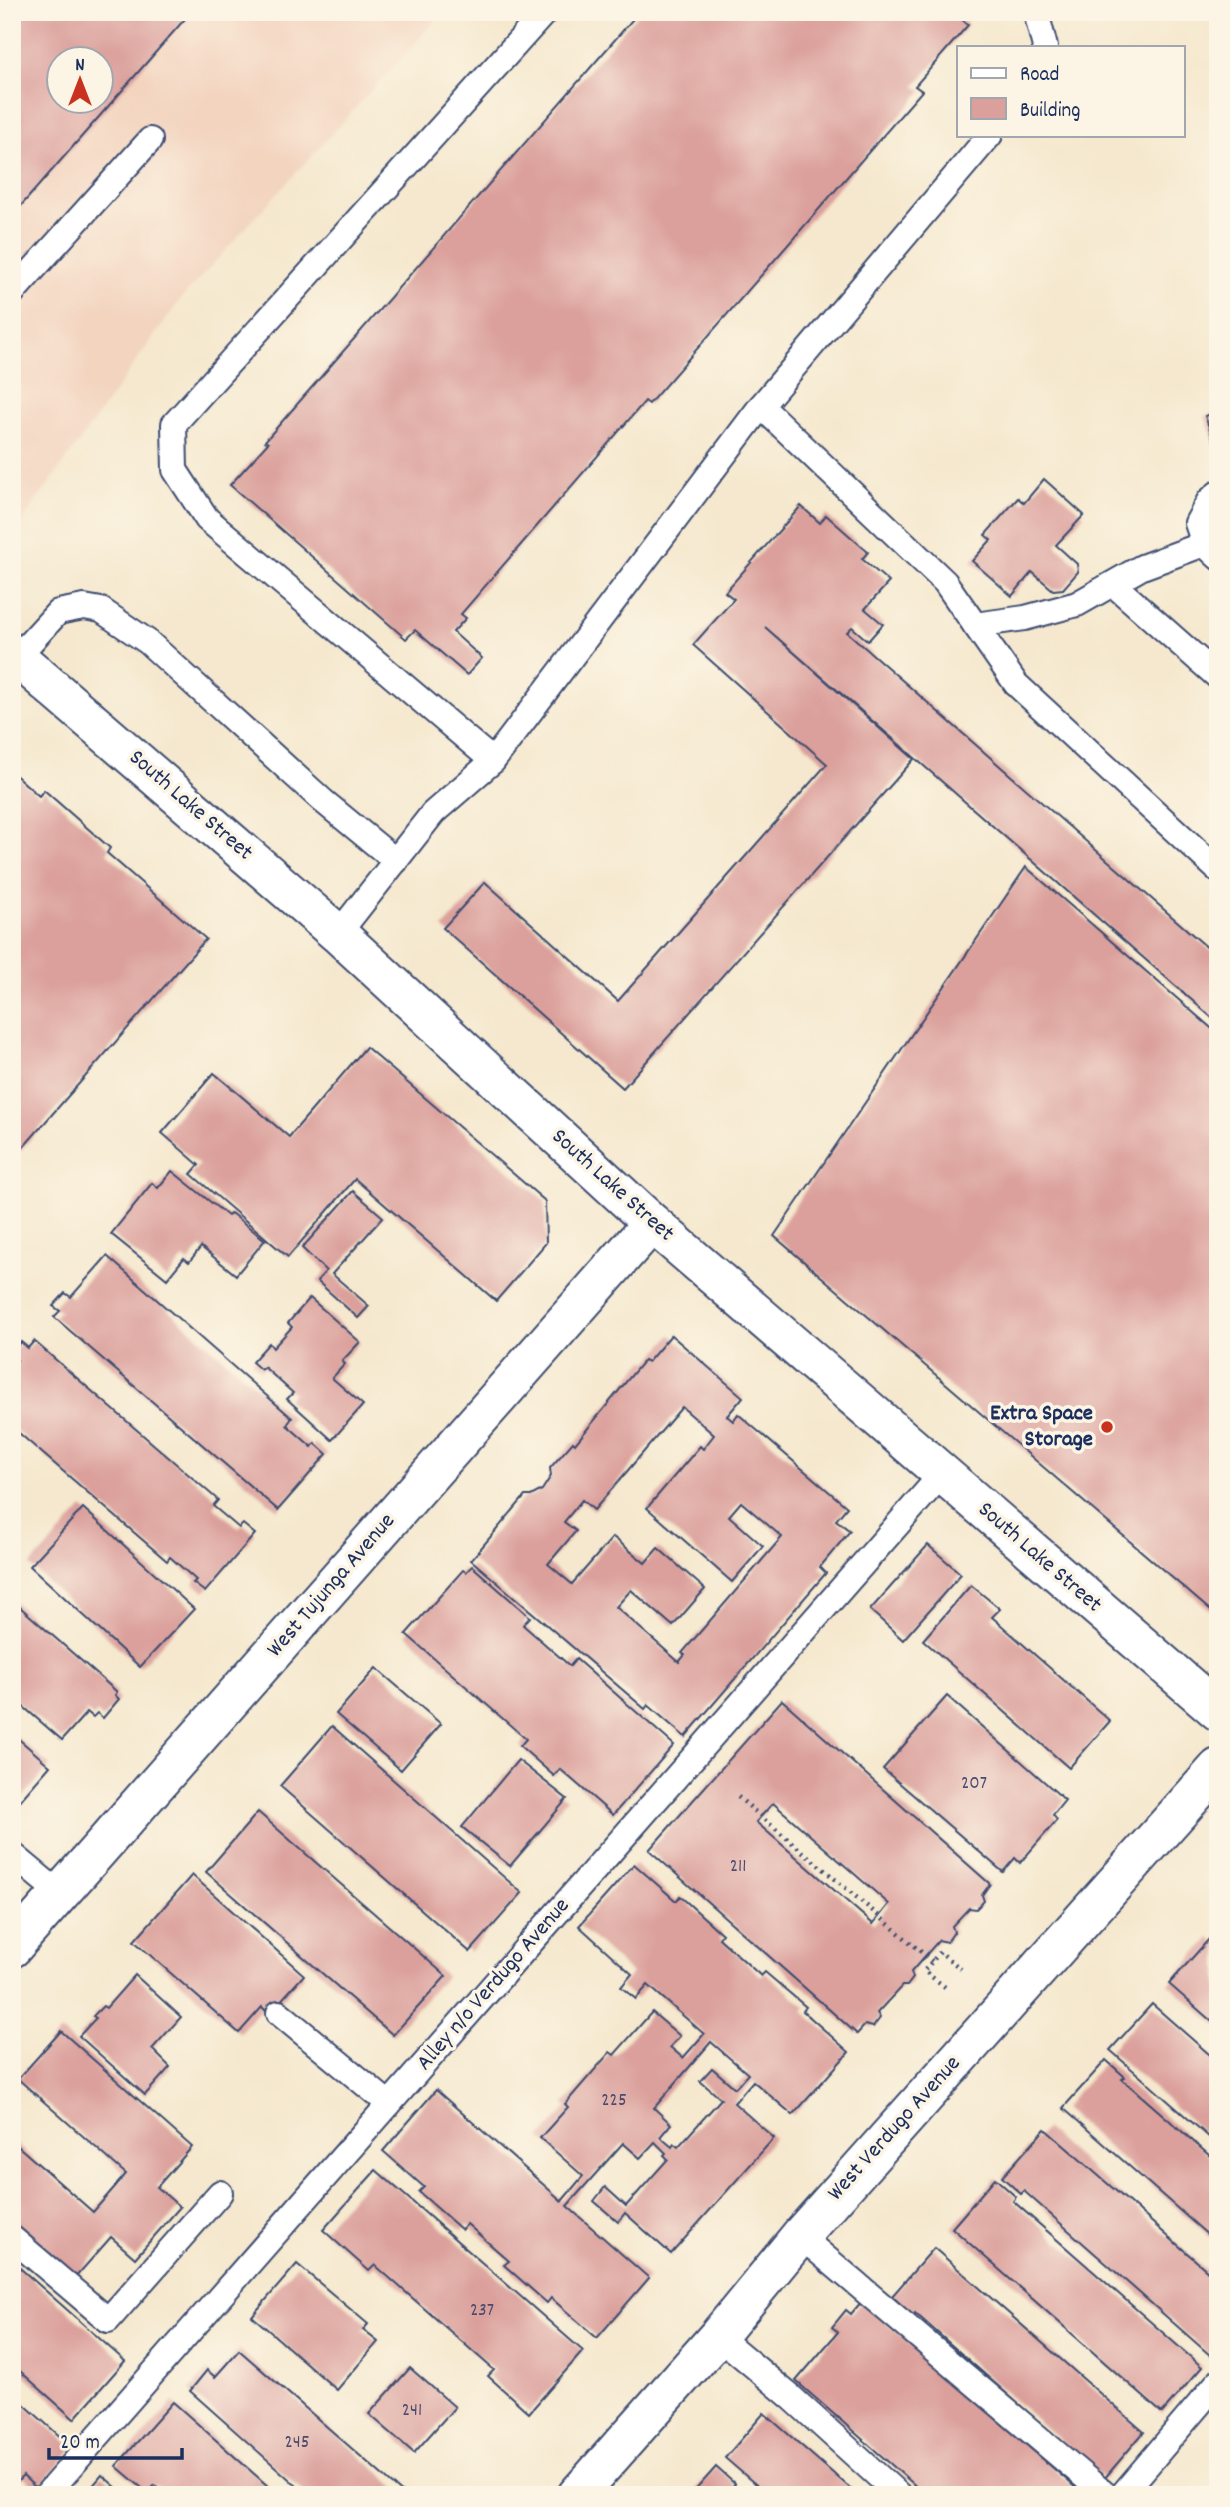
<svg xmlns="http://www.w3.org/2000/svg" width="1230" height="2507" viewBox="0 0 1230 2507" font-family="Dekko,sans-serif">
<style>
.built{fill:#f3d4bf;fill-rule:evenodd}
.building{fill:#dba09c;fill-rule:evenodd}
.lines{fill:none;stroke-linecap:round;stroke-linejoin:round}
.service-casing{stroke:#3c4b6f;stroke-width:28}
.minor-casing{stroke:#3c4b6f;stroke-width:42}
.tertiary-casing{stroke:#3c4b6f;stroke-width:42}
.path{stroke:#3c4b6f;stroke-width:4.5;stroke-dasharray:2 5;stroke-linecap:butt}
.service{stroke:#fff;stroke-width:24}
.minor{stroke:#fff;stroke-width:38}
.tertiary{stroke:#fff;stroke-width:38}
.poi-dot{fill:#c8321e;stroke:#fcf5e5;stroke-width:2.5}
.labels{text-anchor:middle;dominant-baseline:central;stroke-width:7;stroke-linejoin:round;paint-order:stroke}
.number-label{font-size:19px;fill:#4b4b6e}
.street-label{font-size:23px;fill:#1b2f5e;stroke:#fcf5e5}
.poi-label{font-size:23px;font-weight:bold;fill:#1b2f5e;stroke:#fcf5e5;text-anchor:end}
</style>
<rect width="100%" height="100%" fill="#fcf5e5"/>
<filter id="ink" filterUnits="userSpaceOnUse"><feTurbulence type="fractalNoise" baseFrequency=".0143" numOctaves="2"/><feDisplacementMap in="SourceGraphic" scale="14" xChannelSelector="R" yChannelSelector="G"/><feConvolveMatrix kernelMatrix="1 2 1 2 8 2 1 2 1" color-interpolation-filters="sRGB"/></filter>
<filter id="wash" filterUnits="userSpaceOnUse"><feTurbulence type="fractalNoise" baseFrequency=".00686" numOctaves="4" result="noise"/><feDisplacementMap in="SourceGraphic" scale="28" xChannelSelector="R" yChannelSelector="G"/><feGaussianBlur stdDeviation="1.57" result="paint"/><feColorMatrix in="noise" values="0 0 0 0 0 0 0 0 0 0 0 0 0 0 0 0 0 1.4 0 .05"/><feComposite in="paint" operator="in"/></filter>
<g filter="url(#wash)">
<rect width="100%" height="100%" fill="#f5e8ce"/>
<path class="built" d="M12,12H443L180,300L12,536ZM60,60H102V102H60Z"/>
<g id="blocks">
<g class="building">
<path d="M14,12H191L12,216V14ZM60,60H102V102H60Z"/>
<polygon points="639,12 954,12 968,25 915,86 922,91 649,404 645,401 461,614 466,618 453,632 482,658 467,675 415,630 406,639 230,485 268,443 265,441"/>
<polygon points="1218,412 1218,450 1217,450 1205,416"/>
<polygon points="1044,479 1084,515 1056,545 1077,564 1078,572 1063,589 1053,590 1032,572 1012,596 972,561 991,540 985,535 1018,498 1024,503"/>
<polygon points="801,506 820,523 826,515 868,552 862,559 889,582 865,609 883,624 868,641 852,627 847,632 1218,957 1218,1023 765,627 914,759 623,1088 443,928 485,882 618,1001 827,764 693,645 734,599 725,592"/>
<polygon points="12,772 39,796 44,790 110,848 107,853 206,939 12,1160"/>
<polygon points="1026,867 1218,1034 1218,1617 774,1236"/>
<polygon points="366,1047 545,1201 546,1243 496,1301 355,1179 288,1257 191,1174 199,1165 162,1133 214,1073 289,1137"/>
<polygon points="172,1171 228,1216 231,1213 265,1240 236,1275 201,1247 189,1262 184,1258 167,1279 111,1234 152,1183 158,1188"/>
<polygon points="353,1191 383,1217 332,1274 369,1306 358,1318 317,1281 326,1271 302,1248"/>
<polygon points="107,1256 292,1418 287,1425 312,1447 315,1443 327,1454 278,1510 54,1317 60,1311 53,1306 65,1293 71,1297"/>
<polygon points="310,1298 360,1342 342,1361 345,1364 332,1378 363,1405 332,1440 287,1399 293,1393 264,1367 261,1370 252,1362 269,1343 273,1348 292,1327 288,1323"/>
<path d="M671,1335L743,1397L727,1416L733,1421L738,1414L847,1507L836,1520L850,1531L820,1567L826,1573L685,1737L648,1705L645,1709L471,1560L525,1496H531L542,1490L551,1476L550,1468L573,1442L575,1444L644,1360L648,1362ZM682,1407L714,1435L703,1449L700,1446L647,1508L732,1582L763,1546L729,1516L741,1502L782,1537L682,1653L685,1655L679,1662L616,1607L631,1590L673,1626L705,1589L658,1548L645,1563L613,1537L572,1584L548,1564L576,1531L564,1522L582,1500L594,1510Z"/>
<polygon points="34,1341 218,1500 213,1506 239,1528 243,1524 255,1534 205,1592 193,1583 196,1580 170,1557 167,1561 12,1427 12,1365 17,1360 12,1353 21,1342 28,1348"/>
<polygon points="83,1508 194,1609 140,1667 30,1566"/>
<polygon points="928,1545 961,1574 903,1640 870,1610"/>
<polygon points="472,1566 530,1617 523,1625 570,1666 576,1659 674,1745 613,1815 560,1769 554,1776 520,1746 526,1739 406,1634 463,1570 466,1572"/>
<polygon points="971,1585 1000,1609 992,1617 1110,1721 1069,1768 923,1640"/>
<polygon points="12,1600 117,1692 115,1695 119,1699 103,1718 97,1713 93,1717 87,1712 62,1740 12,1697"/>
<polygon points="376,1668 441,1724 401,1770 336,1714"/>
<polygon points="947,1696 1065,1800 1053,1815 1057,1820 1020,1863 1015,1858 1003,1872 883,1769"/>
<path d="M782,1700L990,1884L982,1895L984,1901L976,1909L969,1908L952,1926L954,1932L947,1942L939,1940L911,1972L913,1978L907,1986H902L877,2013L880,2018L873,2027L865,2025L857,2034L649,1850ZM773,1803L889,1904L873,1924L756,1822Z"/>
<polygon points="12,1726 16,1729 13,1734 50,1766 12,1810"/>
<polygon points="332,1726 522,1893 470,1952 280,1786"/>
<polygon points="518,1760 567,1799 510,1866 462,1827"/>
<polygon points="258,1812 446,1976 393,2035 206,1872"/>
<path d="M634,1864L676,1901L680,1896L722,1934L719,1938L761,1976L765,1972L806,2007L803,2011L849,2052L793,2115L753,2081L734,2103L774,2138L671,2254L625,2213L618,2222L594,2201L605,2187L626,2206L668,2159L664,2155L666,2153L655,2142L640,2158L623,2143L567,2206L649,2278L597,2338L551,2298L547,2303L504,2265L509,2261L467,2224L462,2230L419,2192L424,2187L383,2151L436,2090L562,2201L583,2176L540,2138L568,2107L565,2104L610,2052L614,2055L652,2012L680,2036L670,2047L683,2058L704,2034L648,1985L636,1999L621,1987L632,1974L579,1926ZM711,2042L748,2074L735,2088L712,2068L700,2081L721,2099L678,2147L674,2144L672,2147L660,2137L671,2124L654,2108Z"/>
<polygon points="192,1875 304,1975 269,2014 262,2007 239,2033 134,1941"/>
<polygon points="1210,1938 1218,1945 1218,2027 1169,1984"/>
<polygon points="135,1975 181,2017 152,2049 170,2067 145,2095 79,2036 96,2018 93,2016 103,2006 106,2008"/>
<polygon points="1152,2004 1218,2062 1218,2145 1110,2050"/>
<polygon points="61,2031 192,2147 157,2187 180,2207 135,2258 111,2237 74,2279 12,2225 12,2141 93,2212 126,2174 18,2079"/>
<polygon points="1106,2060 1125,2077 1122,2079 1218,2163 1218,2244 1063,2108"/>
<polygon points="1045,2129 1218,2280 1218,2351 1212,2357 1024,2191 1021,2194 1002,2177"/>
<polygon points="376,2170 583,2351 529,2413 488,2376 494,2370 375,2265 369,2271 323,2230"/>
<polygon points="995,2178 1016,2197 1013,2201 1202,2367 1162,2413 952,2228"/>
<polygon points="934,2248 1144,2432 1104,2479 915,2313 913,2316 892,2296"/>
<polygon points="12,2261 125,2361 74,2419 12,2364"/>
<polygon points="297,2264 368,2324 363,2330 378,2342 337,2390 252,2316"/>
<polygon points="862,2301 1084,2495 926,2495 796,2381 838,2332 832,2327 846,2310 851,2314"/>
<polygon points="239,2350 405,2495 307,2495 190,2391 207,2370 215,2377"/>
<polygon points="410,2368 455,2407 414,2453 369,2414"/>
<polygon points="16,2397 73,2448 37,2489 23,2476 12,2487 12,2402"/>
<polygon points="173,2402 278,2495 166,2495 155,2485 148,2493 116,2466"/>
<polygon points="764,2413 858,2495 768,2495 725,2458"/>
<polygon points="716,2467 735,2484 733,2486 743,2495 691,2495"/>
<polygon points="102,2475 125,2495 85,2495"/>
</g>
</g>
</g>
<g filter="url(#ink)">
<use href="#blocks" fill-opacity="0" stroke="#3c4b6f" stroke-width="2"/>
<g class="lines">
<defs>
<g id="service">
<polyline points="1036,12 1045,47"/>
<polyline points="12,293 150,140"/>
<polyline points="761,406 945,582 1016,684 1218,870"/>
<polyline points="1218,493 1209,501 1197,523 1204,544 1218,557"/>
<polyline points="1113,584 1218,677"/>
<polyline points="975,625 1025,618 1077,604 1142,567 1204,544"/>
<polyline points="17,657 58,612 84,607 101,610 148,642 323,801 396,861"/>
<polyline points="493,761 207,519 175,470 174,424 545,12"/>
<polyline points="338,934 433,813 493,761 761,406 990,135"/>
<polyline points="12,1854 60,1894"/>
<polyline points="279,2013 389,2104"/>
<polyline points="800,2236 1106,2495"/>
<polyline points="12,2238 108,2320 220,2193"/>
<polyline points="718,2336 791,2397 899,2495"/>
<polyline points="46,2495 942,1474"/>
<polyline points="1122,2495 1218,2382"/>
</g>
<g id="minor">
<polyline points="12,1948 652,1223"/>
<polyline points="577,2495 718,2336 800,2236 1218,1768"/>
</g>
<polyline id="tertiary" points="12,653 338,934 652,1223 1218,1711"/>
</defs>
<use href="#service" class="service-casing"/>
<use href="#minor" class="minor-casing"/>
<use href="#tertiary" class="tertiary-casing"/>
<g class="path">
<polyline points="738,1797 932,1961"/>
<polyline points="945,1987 924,1971 940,1952 961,1969"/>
</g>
<use href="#service" class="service"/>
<use href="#minor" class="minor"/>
<use href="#tertiary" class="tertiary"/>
</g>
</g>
<circle class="poi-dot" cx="1107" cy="1427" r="7"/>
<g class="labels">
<g class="number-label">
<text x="974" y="1784">207</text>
<text x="738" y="1867">211</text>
<text x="614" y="2101">225</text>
<text x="482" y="2311">237</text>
<text x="412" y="2411">241</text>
<text x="297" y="2443">245</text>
</g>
<g class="street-label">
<text transform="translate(190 806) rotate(41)">South Lake Street</text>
<text transform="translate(612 1186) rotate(42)">South Lake Street</text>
<text transform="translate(1039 1558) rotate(41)">South Lake Street</text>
<text transform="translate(332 1586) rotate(-49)">West Tujunga Avenue</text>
<text transform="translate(494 1985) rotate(-49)">Alley n/o Verdugo Avenue</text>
<text transform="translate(895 2129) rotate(-48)">West Verdugo Avenue</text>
</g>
<g class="poi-label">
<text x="1093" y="1414">Extra Space<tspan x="1093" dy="26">Storage</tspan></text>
</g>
</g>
<rect width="1230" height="2507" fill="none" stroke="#fcf5e5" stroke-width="42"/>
<rect x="957" y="46" width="228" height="91" fill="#fcf5e5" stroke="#a2a6af" stroke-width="2"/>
<rect x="971" y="68" width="35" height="10" fill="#ffffff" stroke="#a2a6af" stroke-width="2"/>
<text x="1020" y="80" font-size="21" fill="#1b2f5e">Road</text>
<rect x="971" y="98" width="35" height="21" fill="#dba09c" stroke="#a2a6af" stroke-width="2"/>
<text x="1020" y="116" font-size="21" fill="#1b2f5e">Building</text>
<g transform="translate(80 80)"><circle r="33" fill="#fcf5e5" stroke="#a2a6af" stroke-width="2"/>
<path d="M0-5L12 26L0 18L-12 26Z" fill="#c8321e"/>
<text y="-10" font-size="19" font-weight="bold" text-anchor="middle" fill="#1b2f5e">N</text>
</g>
<path d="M49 2448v10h133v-10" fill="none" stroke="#1b2f5e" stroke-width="3.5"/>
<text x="60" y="2448" font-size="21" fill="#1b2f5e" stroke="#fcf5e5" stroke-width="5" paint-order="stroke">20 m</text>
</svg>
